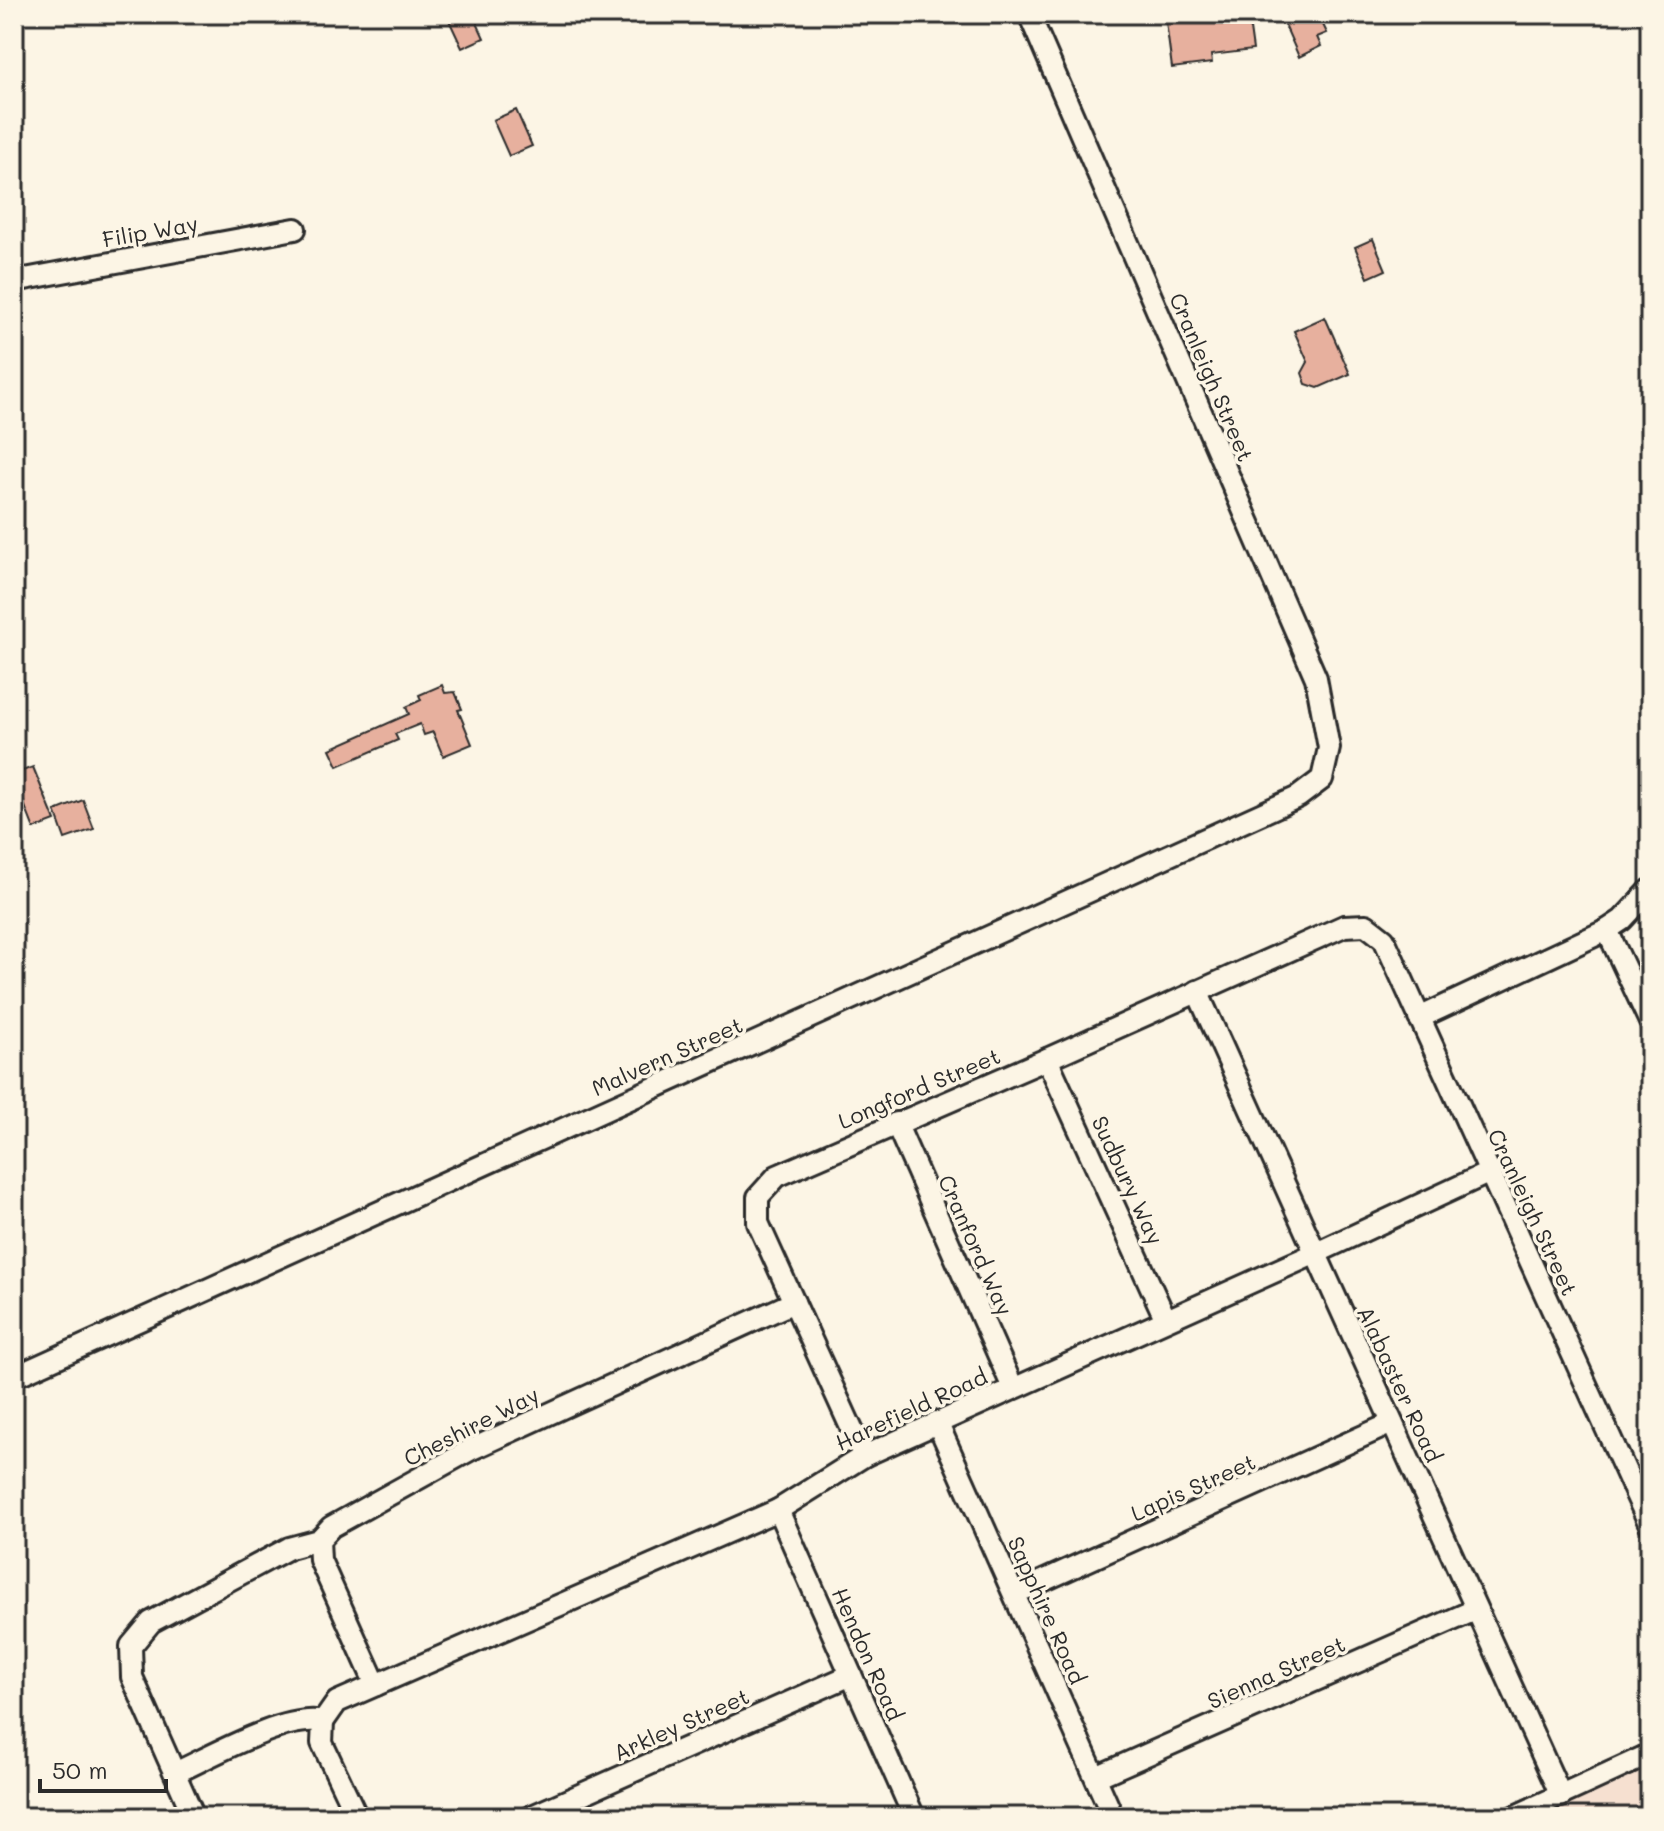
<svg xmlns="http://www.w3.org/2000/svg" width="1664" height="1831" viewBox="0 0 1664 1831" font-family="Mali,sans-serif">
<style>
.built{fill:#f6e0d0}
.building{fill:#e7b09e;stroke:#2b2b2b;stroke-width:2}
.lines{fill:none;stroke-linecap:round;stroke-linejoin:round}
.minor-casing{stroke:#2b2b2b;stroke-width:26}
.minor{stroke:#fcf5e5;stroke-width:20}
.labels{text-anchor:middle;dominant-baseline:central;stroke-width:7;stroke-linejoin:round;paint-order:stroke}
.street-label{font-size:22px;fill:#2b2b2b;stroke:#fcf5e5}
</style>
<rect width="100%" height="100%" fill="#fcf5e5"/>
<filter id="ink" filterUnits="userSpaceOnUse"><feTurbulence type="fractalNoise" baseFrequency=".0125" numOctaves="2"/><feDisplacementMap in="SourceGraphic" scale="16" xChannelSelector="R" yChannelSelector="G"/><feConvolveMatrix kernelMatrix="1 2 1 2 8 2 1 2 1" color-interpolation-filters="sRGB"/></filter>
<g filter="url(#ink)">
<polygon class="built" points="1650,1753 1650,1817 1510,1817"/>
<g class="building">
<polygon points="457,14 473,14 484,38 462,48 448,18"/>
<polygon points="1165,14 1248,14 1253,50 1211,55 1212,63 1172,68"/>
<polygon points="1280,14 1318,14 1327,33 1317,37 1321,46 1299,57"/>
<polygon points="516,110 532,146 509,156 493,120"/>
<polygon points="1373,239 1386,270 1368,278 1355,247"/>
<polygon points="1325,317 1350,374 1318,388 1306,384 1302,373 1308,362 1294,331"/>
<polygon points="442,685 445,693 455,692 462,709 458,710 472,744 443,756 433,732 424,735 420,724 395,734 398,740 338,766 330,749 409,714 406,707 421,700 419,695"/>
<polygon points="33,767 55,821 34,829 14,778 14,774"/>
<polygon points="83,800 94,829 65,839 55,811"/>
</g>
<g class="lines">
<defs>
<g id="minor">
<polyline points="14,281 295,229"/>
<polyline points="1607,930 1650,1022"/>
<polyline points="1197,991 1561,1796"/>
<polyline points="1419,1018 1607,930 1622,920 1650,890"/>
<polyline points="1047,1059 1166,1320"/>
<polyline points="896,1123 1013,1388"/>
<polyline points="14,1377 1298,797 1322,779 1329,748 1316,678 1029,14"/>
<polyline points="937,1422 1113,1817"/>
<polyline points="864,1456 758,1223 758,1197 777,1176 1047,1059 1344,926 1366,925 1384,939 1650,1525"/>
<polyline points="778,1510 914,1817"/>
<polyline points="1014,1594 1392,1423"/>
<polyline points="376,1685 320,1560 319,1540 331,1527 470,1450 794,1302"/>
<polyline points="323,1722 337,1702 778,1510 864,1456 1314,1254 1488,1173"/>
<polyline points="323,1722 322,1743 357,1817"/>
<path d="M175,1773C210,1757 287,1713 323,1722"/>
<polyline points="1096,1777 1475,1610"/>
<polyline points="194,1817 132,1677 131,1646 151,1622 289,1548 319,1540"/>
<polyline points="530,1817 851,1675"/>
<polyline points="1513,1817 1650,1754"/>
</g>
</defs>
<use href="#minor" class="minor-casing"/>
<use href="#minor" class="minor"/>
</g>
</g>
<g class="labels">
<g class="street-label">
<text transform="translate(150 231) rotate(-10)">Filip Way</text>
<text transform="translate(1212 377) rotate(67)">Cranleigh Street</text>
<text transform="translate(667 1056) rotate(-24)">Malvern Street</text>
<text transform="translate(919 1088) rotate(-23)">Longford Street</text>
<text transform="translate(1128 1180) rotate(65)">Sudbury Way</text>
<text transform="translate(1533 1212) rotate(65)">Cranleigh Street</text>
<text transform="translate(976 1245) rotate(66)">Cranford Way</text>
<text transform="translate(1400 1384) rotate(65)">Alabaster Road</text>
<text transform="translate(911 1409) rotate(-25)">Harefield Road</text>
<text transform="translate(471 1426) rotate(-27)">Cheshire Way</text>
<text transform="translate(1193 1487) rotate(-24)">Lapis Street</text>
<text transform="translate(1047 1610) rotate(66)">Sapphire Road</text>
<text transform="translate(868 1654) rotate(66)">Hendon Road</text>
<text transform="translate(1276 1672) rotate(-24)">Sienna Street</text>
<text transform="translate(681 1724) rotate(-24)">Arkley Street</text>
</g>
</g>
<rect width="1664" height="1831" fill="none" stroke="#fcf5e5" stroke-width="48"/>
<rect x="24" y="24" width="1616" height="1783" fill="none" stroke="#2b2b2b" stroke-width="3" filter="url(#ink)"/>
<path d="M40 1779v12h126v-12" fill="none" stroke="#2b2b2b" stroke-width="4"/>
<text x="52" y="1779" font-size="24" fill="#2b2b2b" stroke="#fcf5e5" stroke-width="6" paint-order="stroke">50 m</text>
</svg>
